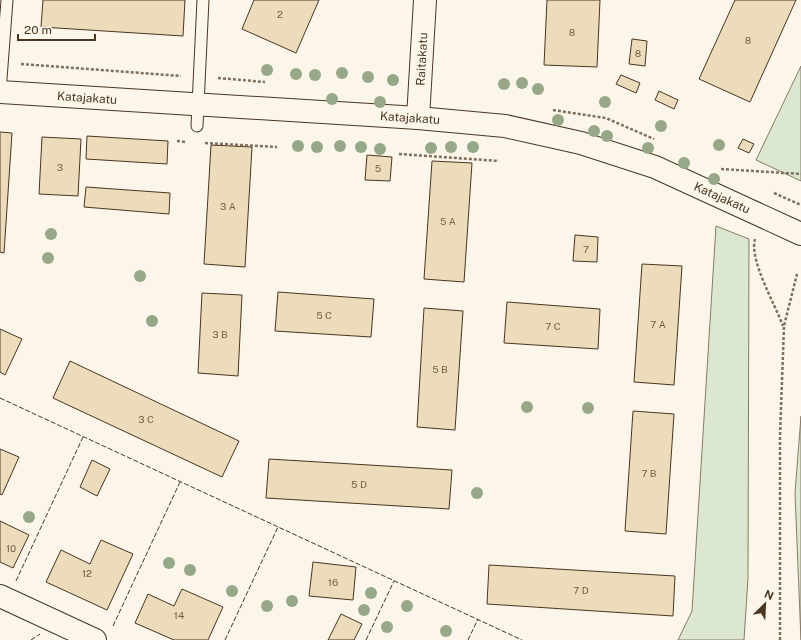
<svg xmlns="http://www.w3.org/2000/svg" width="801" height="640" viewBox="0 0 801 640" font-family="'Public Sans',sans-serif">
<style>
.green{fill:#dce7d0;stroke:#887966}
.building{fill:#ecdcbc;stroke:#4a3520}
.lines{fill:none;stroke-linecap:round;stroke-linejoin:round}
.lane-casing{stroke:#4a3520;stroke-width:13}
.street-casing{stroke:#4a3520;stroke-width:24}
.secondary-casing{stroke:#4a3520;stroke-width:24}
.path{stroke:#7f6f5c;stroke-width:2.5;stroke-dasharray:3 2;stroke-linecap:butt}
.lane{stroke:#fbf6e9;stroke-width:11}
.street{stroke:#fbf6e9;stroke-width:22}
.secondary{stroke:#fbf6e9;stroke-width:22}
.fence{stroke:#4a3520;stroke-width:1;stroke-dasharray:5 2;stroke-linecap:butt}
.tree{fill:#96a887}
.labels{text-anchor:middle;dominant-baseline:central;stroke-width:3;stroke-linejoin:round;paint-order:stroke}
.number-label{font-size:10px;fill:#725f47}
.street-label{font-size:12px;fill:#4a3520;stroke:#fbf6e9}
</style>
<rect width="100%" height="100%" fill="#fbf6e9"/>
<g class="green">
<polygon points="801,66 801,181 756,160"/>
<polygon points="716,226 749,239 748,578 744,640 678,640 692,611"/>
<polygon points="801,416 801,640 795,493"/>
</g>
<g class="building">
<polygon points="43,0 185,0 183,36 41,27"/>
<polygon points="254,0 319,0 296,53 242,29"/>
<polygon points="547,0 600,0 597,67 544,65"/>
<polygon points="735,0 796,0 750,102 699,79"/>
<polygon points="632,39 647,41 645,66 629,64"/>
<polygon points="621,75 640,83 636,93 616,84"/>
<polygon points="659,91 678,100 674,109 655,100"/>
<polygon points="0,132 12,133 4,253 0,252"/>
<polygon points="87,136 168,141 167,164 86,159"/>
<polygon points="42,137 81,139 78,196 39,194"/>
<polygon points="743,139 754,144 749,153 738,148"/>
<polygon points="211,145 252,147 245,267 204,264"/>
<polygon points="367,155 392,157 390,181 365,180"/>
<polygon points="432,161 472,163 464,282 424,279"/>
<polygon points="86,187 170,193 169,214 84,207"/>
<polygon points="575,235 598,237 597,262 573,261"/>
<polygon points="642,264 682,266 674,385 634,382"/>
<polygon points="278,292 374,299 371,337 275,331"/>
<polygon points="202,293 242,295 238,376 198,373"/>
<polygon points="507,302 600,309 598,349 504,343"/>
<polygon points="424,308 463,311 455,430 417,427"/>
<polygon points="0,329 22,339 5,375 0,372"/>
<polygon points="70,361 239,441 222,477 53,398"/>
<polygon points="633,411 674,414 666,534 625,531"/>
<polygon points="0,449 19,457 2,495 0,494"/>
<polygon points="269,459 452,470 449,509 266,498"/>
<polygon points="92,460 110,469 97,496 80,487"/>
<polygon points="0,521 29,535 13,568 0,562"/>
<polygon points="101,540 133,554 107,610 46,582 61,550 90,564"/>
<polygon points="313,562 356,567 353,600 309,596"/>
<polygon points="489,565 675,576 673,616 487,604"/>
<polygon points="182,589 223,607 208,640 174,640 135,623 148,594 174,606"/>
<polygon points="341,614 362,624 354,640 328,640"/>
</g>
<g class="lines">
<defs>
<g id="lane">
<polyline points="0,92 7,0"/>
<polyline points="197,126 203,0"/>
</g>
<g id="street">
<polyline points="418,118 425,0"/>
<polyline points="0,596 95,640"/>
</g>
<polyline id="secondary" points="0,92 418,118 505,126 581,143 655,167 801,234"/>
</defs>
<use href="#lane" class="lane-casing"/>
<use href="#street" class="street-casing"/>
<use href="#secondary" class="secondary-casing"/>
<g class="path">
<polyline points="21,64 181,76"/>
<polyline points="218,78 265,82"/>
<polyline points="553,110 606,118 654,139"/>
<polyline points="177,141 186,142"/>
<polyline points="205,143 277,147"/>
<polyline points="399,154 499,161"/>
<polyline points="721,169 801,174"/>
<polyline points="774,193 801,205"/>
<path d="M755,239C749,260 775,304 783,326"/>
<polyline points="780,640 780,436 784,326 797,274"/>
</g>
<use href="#lane" class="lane"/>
<use href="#street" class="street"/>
<use href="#secondary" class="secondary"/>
<g class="fence">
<polyline points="0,398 522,640"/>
<polyline points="16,581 83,437"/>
<polyline points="113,626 180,482"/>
<polyline points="31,640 40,634"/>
<polyline points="225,640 278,527"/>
<polyline points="366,640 394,581"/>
<polyline points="468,640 478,619"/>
</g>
</g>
<g class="tree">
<circle cx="267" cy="70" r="6"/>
<circle cx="342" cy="73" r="6"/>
<circle cx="296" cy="74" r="6"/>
<circle cx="315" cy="75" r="6"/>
<circle cx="368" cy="77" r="6"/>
<circle cx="393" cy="80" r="6"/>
<circle cx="522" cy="83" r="6"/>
<circle cx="504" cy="84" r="6"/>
<circle cx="538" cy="89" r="6"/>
<circle cx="332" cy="99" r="6"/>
<circle cx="380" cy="102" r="6"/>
<circle cx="605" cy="102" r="6"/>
<circle cx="558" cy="120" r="6"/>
<circle cx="661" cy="126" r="6"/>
<circle cx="594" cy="131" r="6"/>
<circle cx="607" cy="136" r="6"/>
<circle cx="719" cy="145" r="6"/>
<circle cx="298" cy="146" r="6"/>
<circle cx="340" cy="146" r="6"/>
<circle cx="317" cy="147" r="6"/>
<circle cx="361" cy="147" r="6"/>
<circle cx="451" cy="147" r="6"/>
<circle cx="473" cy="147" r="6"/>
<circle cx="431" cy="148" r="6"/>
<circle cx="648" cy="148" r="6"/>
<circle cx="380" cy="149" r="6"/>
<circle cx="684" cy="163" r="6"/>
<circle cx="714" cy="179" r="6"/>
<circle cx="51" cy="234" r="6"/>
<circle cx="48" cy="258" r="6"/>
<circle cx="140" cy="276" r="6"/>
<circle cx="152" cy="321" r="6"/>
<circle cx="527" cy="407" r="6"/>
<circle cx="588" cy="408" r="6"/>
<circle cx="477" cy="493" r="6"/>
<circle cx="29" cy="517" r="6"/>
<circle cx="169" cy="563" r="6"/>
<circle cx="190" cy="570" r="6"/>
<circle cx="232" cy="591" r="6"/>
<circle cx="371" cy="593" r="6"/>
<circle cx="292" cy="601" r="6"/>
<circle cx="267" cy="606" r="6"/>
<circle cx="407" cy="606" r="6"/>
<circle cx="364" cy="610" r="6"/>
<circle cx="387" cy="627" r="6"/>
<circle cx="446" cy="631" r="6"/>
</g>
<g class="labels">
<g class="number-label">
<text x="280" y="14">2</text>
<text x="572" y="32">8</text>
<text x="748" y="40">8</text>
<text x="638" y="53">8</text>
<text x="60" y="167">3</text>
<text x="378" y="168">5</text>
<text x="228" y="206">3 A</text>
<text x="448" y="221">5 A</text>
<text x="586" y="249">7</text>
<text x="324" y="315">5 C</text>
<text x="658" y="324">7 A</text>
<text x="553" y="326">7 C</text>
<text x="220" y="334">3 B</text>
<text x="440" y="369">5 B</text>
<text x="146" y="419">3 C</text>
<text x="649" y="473">7 B</text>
<text x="359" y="484">5 D</text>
<text x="11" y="548">10</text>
<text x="87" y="573">12</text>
<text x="333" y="582">16</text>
<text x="581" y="590">7 D</text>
<text x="179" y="615">14</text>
</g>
<g class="street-label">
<text transform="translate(422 59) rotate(-87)">Raitakatu</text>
<text transform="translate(87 98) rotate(4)">Katajakatu</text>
<text transform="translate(410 118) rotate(4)">Katajakatu</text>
<text transform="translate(722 198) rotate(24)">Katajakatu</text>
</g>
</g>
<g transform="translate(765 604) rotate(24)" stroke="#fbf6e9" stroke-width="3" paint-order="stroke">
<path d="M0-3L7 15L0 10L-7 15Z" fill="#4a3520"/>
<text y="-6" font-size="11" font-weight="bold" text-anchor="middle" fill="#4a3520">N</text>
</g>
<path d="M18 34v6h77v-6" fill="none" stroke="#4a3520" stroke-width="2"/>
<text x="24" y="34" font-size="12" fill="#4a3520" stroke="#fbf6e9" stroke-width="3" paint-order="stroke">20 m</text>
</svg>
